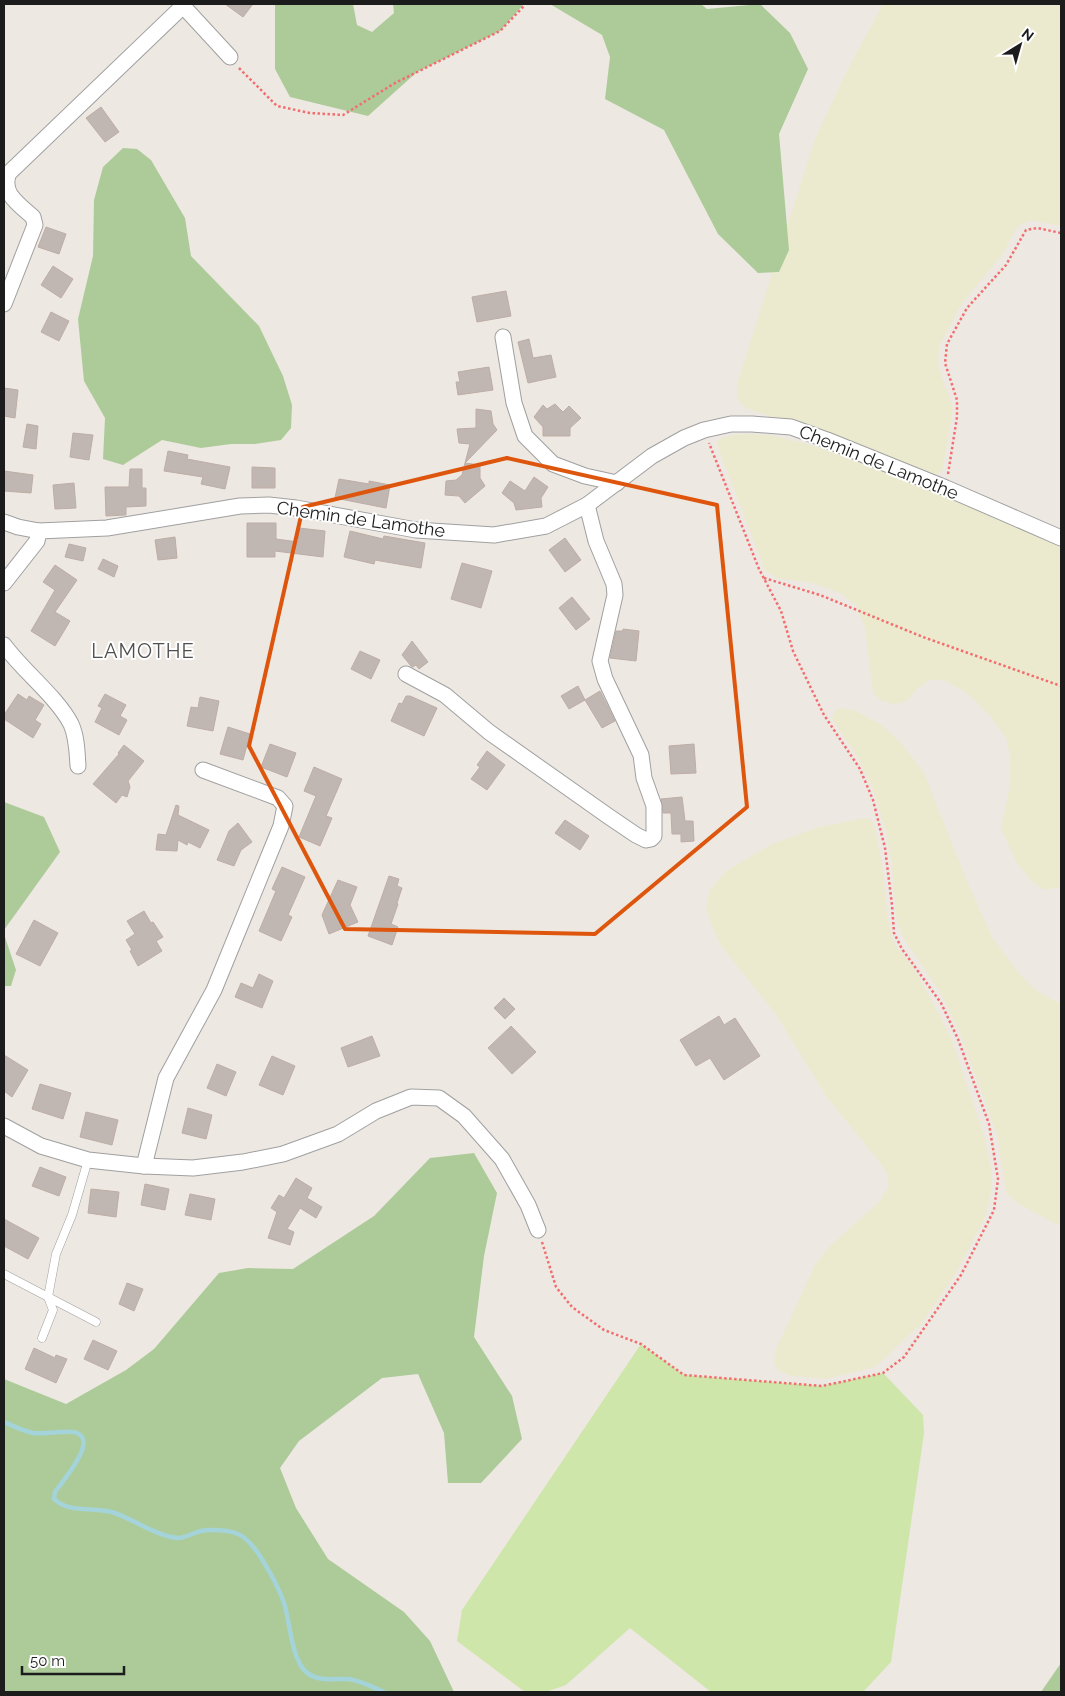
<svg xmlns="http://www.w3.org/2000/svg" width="1065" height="1696" viewBox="0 0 1065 1696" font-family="Raleway,sans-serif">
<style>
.farmland{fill:#ebeace}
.grass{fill:#cee6aa}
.forest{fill:#adcb99}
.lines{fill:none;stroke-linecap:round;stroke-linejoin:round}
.stream{stroke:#a4d3d9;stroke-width:4.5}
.building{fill:#c1b7b2;stroke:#beada5}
.service-casing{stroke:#a0a0a0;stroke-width:9}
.minor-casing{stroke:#a0a0a0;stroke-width:17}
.path{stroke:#f36d6f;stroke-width:2.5;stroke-dasharray:2.5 2.5;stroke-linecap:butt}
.service{stroke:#fff;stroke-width:8}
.minor{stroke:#fff;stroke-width:15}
.marked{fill:none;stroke:#de560d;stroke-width:4;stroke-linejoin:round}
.labels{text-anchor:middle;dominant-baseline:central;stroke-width:4;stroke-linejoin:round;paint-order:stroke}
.street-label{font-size:18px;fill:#1c1c1c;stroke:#fff}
.quarter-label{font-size:20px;letter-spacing:1px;fill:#4f4f4f;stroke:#fff}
</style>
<rect width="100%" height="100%" fill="#ede8e2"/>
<g class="farmland">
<polygon points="883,4 1059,4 1061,9 1061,226 1031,220 1020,225 1014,232 1004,252 961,305 939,346 938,366 953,408 943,468 940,473 934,475 749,409 742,405 737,398 737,384 815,139 848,69"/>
<polygon points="742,434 770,435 811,445 869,465 1061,545 1061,887 1044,890 1031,881 1015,860 1001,828 1010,786 1010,757 1007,740 992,718 966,692 943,680 929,680 917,689 907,701 894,704 882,701 873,693 865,627 856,605 838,592 812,583 776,578 765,570 718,448 718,441 723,437"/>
<polygon points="842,708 854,710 880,724 900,742 924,773 966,879 992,937 1018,972 1036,990 1054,1001 1061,1003 1061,1223 1056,1224 1017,1203 1006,1192 997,1134 959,1031 940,992 904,939 897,922 891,860 886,832 873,789 857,756 832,719 834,711"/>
<polygon points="865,818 871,820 874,825 882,864 888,922 895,945 912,966 932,1001 951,1038 984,1135 992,1172 991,1193 984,1220 954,1276 922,1323 890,1353 875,1367 826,1379 792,1376 778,1371 774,1363 776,1349 791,1317 815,1265 830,1246 880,1201 889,1186 887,1173 878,1160 827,1097 775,1013 721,946 712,926 706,908 710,890 726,871 772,844 820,827"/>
</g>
<polygon class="grass" points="641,1344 684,1375 822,1386 883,1373 923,1415 924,1433 891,1662 863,1692 711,1692 630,1628 566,1685 546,1692 525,1692 457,1641 462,1610"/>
<g class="forest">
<polygon points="275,4 353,4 357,25 372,32 394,13 393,4 524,4 500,31 417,72 368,116 290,97 275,69"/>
<polygon points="550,4 701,4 707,9 760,4 790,33 808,69 779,134 789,250 779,272 758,273 718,234 664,130 605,99 610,57 602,35"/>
<polygon points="123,148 137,149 151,160 185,218 191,256 259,326 283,376 292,405 291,428 281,440 255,444 231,444 201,448 162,440 123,465 103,459 105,418 84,381 78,319 93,256 94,200 103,167"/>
<polygon points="4,802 44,817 60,852 4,930"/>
<polygon points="4,934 16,970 11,986 4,986"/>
<polygon points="474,1153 497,1193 484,1256 474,1337 512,1396 522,1439 481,1483 448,1483 444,1433 418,1374 382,1378 299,1441 280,1468 296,1508 328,1559 404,1612 430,1641 454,1692 4,1692 4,1379 66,1404 126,1370 154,1349 219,1273 248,1268 293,1269 374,1216 430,1158"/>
<polygon points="1061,1663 1061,1692 1041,1692"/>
</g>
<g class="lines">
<path class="stream" d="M4,1422C13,1426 23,1431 33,1433C45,1435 67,1429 77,1433C98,1441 62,1482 55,1492L54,1499C68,1513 93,1507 112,1512C131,1518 160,1538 179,1538C187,1537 193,1533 201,1531C210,1529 229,1530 238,1534C255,1540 278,1586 284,1603C290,1621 291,1657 305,1671C318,1683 333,1678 349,1679C361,1681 373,1687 384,1692"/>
</g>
<g class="building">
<polygon points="225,4 253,4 243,17"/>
<polygon points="101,107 119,132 105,142 86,118"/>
<polygon points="46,227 66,234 59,254 38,247"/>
<polygon points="53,266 73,279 61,298 41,285"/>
<polygon points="506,291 511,316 477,322 472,297"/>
<polygon points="51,312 69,321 59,341 41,332"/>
<polygon points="529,339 533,358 551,355 556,377 528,383 518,342"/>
<polygon points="489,367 493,390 458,395 456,382 460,382 458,372"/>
<polygon points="4,388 18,390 15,418 4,416"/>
<polygon points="555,404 563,412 569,406 581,418 570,428 570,436 543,436 543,427 534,417 543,405 547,409"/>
<polygon points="476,409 491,411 493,424 497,430 465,463 470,444 459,443 457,429 476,428"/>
<polygon points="27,424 38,426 36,449 23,447"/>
<polygon points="73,433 93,435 89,460 70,457"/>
<polygon points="168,451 188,455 187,459 230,467 225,489 201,484 203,477 164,471"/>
<polygon points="465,463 480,465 480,478 485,486 465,503 459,496 445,495 446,481 456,480 462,475"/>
<polygon points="252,467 275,468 275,488 252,488"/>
<polygon points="130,469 142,469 142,488 146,488 146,506 126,507 126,515 106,516 105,487 129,487"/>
<polygon points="4,471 33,475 31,493 4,491"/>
<polygon points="534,477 548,487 541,498 542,507 516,510 514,503 502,493 510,481 525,491"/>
<polygon points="339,479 369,484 369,481 390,485 386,508 335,498"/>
<polygon points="74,483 76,508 55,509 53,485"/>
<polygon points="247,523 276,523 276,539 298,542 299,528 325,531 323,557 275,551 275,557 247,557"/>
<polygon points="350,531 383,539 384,536 425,543 421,568 375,560 374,564 344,557"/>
<polygon points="175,537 177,558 158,560 155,540"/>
<polygon points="565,538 581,560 565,572 549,550"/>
<polygon points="69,544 86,548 83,561 65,557"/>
<polygon points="103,559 118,566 114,577 98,569"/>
<polygon points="462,563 492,571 481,608 451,599"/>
<polygon points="55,565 77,580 55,612 70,621 55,646 31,631 55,590 43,582"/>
<polygon points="572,597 590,619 576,630 559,608"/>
<polygon points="623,629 639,631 636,661 610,658 616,631 623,631"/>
<polygon points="412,641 428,662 419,669 416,665 413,667 411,666 402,655"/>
<polygon points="360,651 380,660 371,679 351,669"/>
<polygon points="578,686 585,700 569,709 561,696"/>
<polygon points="600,691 615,721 602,728 585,700"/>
<polygon points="18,694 27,700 29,696 44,705 35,720 41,724 33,738 4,719 4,715"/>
<polygon points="105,694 126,705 120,716 127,720 119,735 95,722 102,708 98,706"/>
<polygon points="406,696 410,696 437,708 424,736 391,721 399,703 402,704"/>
<polygon points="200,697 219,701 213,731 187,726 191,707 198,708"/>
<polygon points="228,727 250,734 243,760 220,754"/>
<polygon points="270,744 296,753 287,777 261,767"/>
<polygon points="694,744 696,773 671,774 669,746"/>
<polygon points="124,745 144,761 128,781 130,787 127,797 122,795 116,803 93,784 119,754 118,753"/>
<polygon points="487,751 505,765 487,790 471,779 480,767 477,765"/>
<polygon points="314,767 342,779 326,816 332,818 320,846 299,837 316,796 304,791"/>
<polygon points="682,797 685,821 693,821 694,841 681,842 681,834 672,834 671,813 663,813 661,799"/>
<polygon points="176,805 179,806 178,815 209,830 200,848 188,842 187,845 178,840 177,851 156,850 158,834 166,835"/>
<polygon points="565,820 589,836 580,850 555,833"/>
<polygon points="238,823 252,842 241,850 234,866 217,860 229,831"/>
<polygon points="282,867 305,877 288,915 292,917 281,941 259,931 276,891 272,889"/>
<polygon points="389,876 399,879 397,886 402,888 397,903 398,904 391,924 398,927 392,945 368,936"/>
<polygon points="338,880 357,887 350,905 358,922 329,934 322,915"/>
<polygon points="144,911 151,923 153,922 163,937 156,941 162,951 138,966 130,951 132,950 126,940 135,934 127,921"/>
<polygon points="34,920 58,933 40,966 16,954"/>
<polygon points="259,974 273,981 262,1008 235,997 241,983 253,988"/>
<polygon points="504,998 515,1009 505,1019 494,1008"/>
<polygon points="719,1016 724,1025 735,1018 760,1056 724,1080 710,1058 696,1066 680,1040"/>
<polygon points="511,1026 536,1052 512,1074 488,1048"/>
<polygon points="372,1036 380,1056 348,1067 341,1048"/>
<polygon points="4,1055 28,1070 12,1097 4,1091"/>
<polygon points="272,1056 295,1066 283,1095 259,1085"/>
<polygon points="217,1064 236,1072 226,1096 207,1088"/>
<polygon points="40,1084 71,1093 63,1119 32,1109"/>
<polygon points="188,1108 212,1115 206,1139 182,1133"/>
<polygon points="86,1112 118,1120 112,1145 80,1137"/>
<polygon points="40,1167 66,1177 59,1196 32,1186"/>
<polygon points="296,1178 312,1188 307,1198 322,1207 316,1218 300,1208 287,1229 294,1232 290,1245 268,1238 277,1212 271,1208 279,1195 284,1198"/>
<polygon points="145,1184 169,1189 165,1210 141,1205"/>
<polygon points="91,1189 119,1192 116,1217 88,1213"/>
<polygon points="190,1194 215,1199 211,1220 185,1215"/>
<polygon points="4,1219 39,1238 28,1259 4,1246"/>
<polygon points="127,1283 143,1289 134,1311 119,1304"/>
<polygon points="93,1340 117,1351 108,1370 84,1359"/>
<polygon points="34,1348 55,1358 56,1355 67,1359 56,1383 25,1369"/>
</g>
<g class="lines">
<defs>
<g id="service">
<polyline points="4,1274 96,1322"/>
<polyline points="42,1338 53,1310 48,1297 56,1254 72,1215 88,1160"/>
</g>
<g id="minor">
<path d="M4,304L35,225L33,217C20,205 0,193 9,173L183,6L230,57"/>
<polyline points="503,337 514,403 525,436 553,464 585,476 617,483"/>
<polyline points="4,522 18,527 39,531 107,528 240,506 269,505 296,508 416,530 494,535 546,526 587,505 652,456 684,438 704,430 731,424 752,424 791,427 827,440 946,488 1061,538"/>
<polyline points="4,583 37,541 39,531"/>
<path d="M4,645C23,671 57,697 71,724C77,737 77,752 78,766"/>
<polyline points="406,674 445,695 489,732 608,816 636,835 646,840 651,839 654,836 654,806 644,778 641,755 605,679 600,661 615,595 614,584 596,541 587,505"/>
<polyline points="4,1126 41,1146 88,1160 144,1166 193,1168 243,1162 283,1154 338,1134 376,1111 411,1097 439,1098 464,1116 502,1159 528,1205 538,1230"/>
<polyline points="144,1166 166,1078 214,990 281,826 285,806 278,798 203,770"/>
</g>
</defs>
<use href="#service" class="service-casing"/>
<use href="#minor" class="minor-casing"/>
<g class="path">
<polyline points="239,68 277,106 310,113 343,115 395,83 500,31 524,6"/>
<polyline points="948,474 957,417 957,400 945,363 947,344 967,308 1006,265 1026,230 1037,228 1061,233"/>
<polyline points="764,578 820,595 923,637 1061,686"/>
<polyline points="542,1242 556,1287 572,1307 604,1330 641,1344 684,1375 822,1386 883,1373 904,1357 961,1275 994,1210 998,1179 989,1124 958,1039 941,1003 902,949 894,933 892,905 885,848 873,800 860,769 824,715 793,651 781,611 759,569 709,443"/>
</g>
<use href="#service" class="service"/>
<use href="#minor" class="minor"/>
</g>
<path class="marked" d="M507,458L717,505L747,807L595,934L345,929L249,746L303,507Z"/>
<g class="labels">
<g class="street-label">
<text transform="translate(879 462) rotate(22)">Chemin de Lamothe</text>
<text transform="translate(361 519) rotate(8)">Chemin de Lamothe</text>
</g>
<g class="quarter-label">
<text x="143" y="651">LAMOTHE</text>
</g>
</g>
<rect width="1065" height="1696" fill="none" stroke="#1c1c1c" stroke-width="10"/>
<g transform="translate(1020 45) rotate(37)" stroke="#ffffff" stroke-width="4" paint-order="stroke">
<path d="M0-4L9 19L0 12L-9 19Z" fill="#1c1c1c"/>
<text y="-8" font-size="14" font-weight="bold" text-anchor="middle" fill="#1c1c1c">N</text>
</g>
<path d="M22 1666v8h102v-8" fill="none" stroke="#1c1c1c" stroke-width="2.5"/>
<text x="30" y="1666" font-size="15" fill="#1c1c1c" stroke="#ffffff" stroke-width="4" paint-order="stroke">50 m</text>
</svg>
